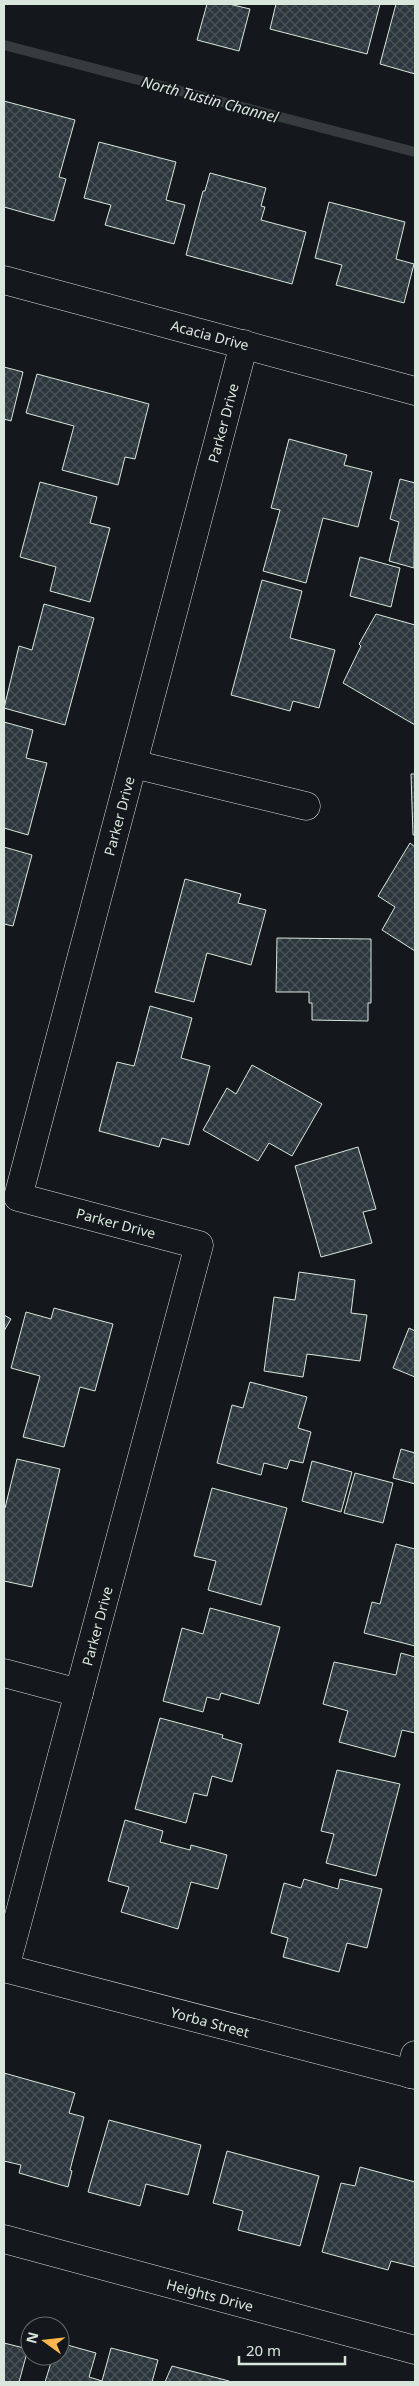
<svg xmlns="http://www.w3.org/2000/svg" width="419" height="2386" viewBox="0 0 419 2386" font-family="'Noto Sans',sans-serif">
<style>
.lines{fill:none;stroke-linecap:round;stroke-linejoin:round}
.stream{stroke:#363b3e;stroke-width:10}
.building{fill:url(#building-cross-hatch);stroke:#d8e6dc}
.street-casing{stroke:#d8e6dc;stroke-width:29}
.secondary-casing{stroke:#d8e6dc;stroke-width:29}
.street{stroke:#14181c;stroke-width:28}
.secondary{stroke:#14181c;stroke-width:28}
.labels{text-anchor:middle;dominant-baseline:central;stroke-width:4;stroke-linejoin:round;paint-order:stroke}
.street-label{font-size:14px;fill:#d8e6dc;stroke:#14181c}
.water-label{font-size:15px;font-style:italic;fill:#d8e6dc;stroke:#14181c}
</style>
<defs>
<pattern id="building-cross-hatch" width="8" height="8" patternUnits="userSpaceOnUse" patternTransform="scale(1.25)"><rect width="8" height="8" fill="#2c363c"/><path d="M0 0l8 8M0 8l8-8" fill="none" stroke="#4a5358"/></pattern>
</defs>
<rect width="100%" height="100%" fill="#14181c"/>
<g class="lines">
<polyline class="stream" points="4,45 415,152"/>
</g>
<g class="building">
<polygon points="207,4 229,4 250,9 239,51 197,40"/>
<polygon points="276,4 380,4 367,54 270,29"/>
<polygon points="396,4 415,4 415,74 380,64"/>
<polygon points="4,101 75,120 59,177 66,179 54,221 4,207"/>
<polygon points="99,142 176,162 166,200 185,205 174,244 105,225 111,205 84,198"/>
<polygon points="210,173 266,188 261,206 265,207 261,220 306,232 292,284 186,255 203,191 205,191"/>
<polygon points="329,202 405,222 396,259 414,264 404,303 336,285 342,265 315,258"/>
<polygon points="4,367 23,372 11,421 4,419"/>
<polygon points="37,374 149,404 135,459 125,457 118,485 62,470 74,426 26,413"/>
<polygon points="289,439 347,455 344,465 372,472 358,527 323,518 306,583 263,571 280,510 271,508"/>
<polygon points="400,479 415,483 414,568 389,561 399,522 390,519"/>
<polygon points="40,482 97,497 90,523 110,528 90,602 50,591 56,567 20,557"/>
<polygon points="360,557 400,568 391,607 350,596"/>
<polygon points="262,580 302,591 290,638 335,650 319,708 293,701 290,711 231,695"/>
<polygon points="44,604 94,618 65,725 4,708 19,646 32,650"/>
<polygon points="376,614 415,625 415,725 343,683 361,646 359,644"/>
<polygon points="4,722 33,730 26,758 47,763 28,835 4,828"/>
<polygon points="411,774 415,774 415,835 413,835"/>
<polygon points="410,843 415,847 415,951 382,930 395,907 378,896"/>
<polygon points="4,847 32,855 13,926 4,924"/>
<polygon points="185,879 241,894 238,903 266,910 251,965 207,953 194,1002 155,992"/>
<polygon points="277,938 371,939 371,1003 368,1003 368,1021 312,1020 312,1003 309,1003 309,992 276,992"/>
<polygon points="150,1006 192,1018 181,1058 210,1066 189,1145 162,1138 159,1147 99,1131 117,1062 134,1066"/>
<polygon points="252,1065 322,1104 292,1156 269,1143 258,1161 203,1130 227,1088 236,1094"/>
<polygon points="358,1147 376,1209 363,1212 372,1243 321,1257 295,1166"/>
<polygon points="299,1272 355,1280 351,1313 367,1315 360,1361 307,1354 303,1377 264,1371 274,1297 295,1300"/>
<polygon points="54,1308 113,1324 95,1391 80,1387 64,1447 23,1437 40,1376 11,1368 26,1312 51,1319"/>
<polygon points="4,1315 11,1319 4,1331"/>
<polygon points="409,1328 415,1331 415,1377 393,1368"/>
<polygon points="250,1382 307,1397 298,1428 311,1432 303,1463 290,1460 287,1469 264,1463 261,1475 217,1463 232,1405 243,1408"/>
<polygon points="401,1449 415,1453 415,1484 393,1478"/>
<polygon points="17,1459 60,1469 32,1587 4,1581 4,1508 5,1508"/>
<polygon points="312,1461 352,1472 341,1512 302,1501"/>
<polygon points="355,1473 393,1483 383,1523 344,1513"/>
<polygon points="212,1488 287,1508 261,1605 208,1590 216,1561 194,1556"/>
<polygon points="396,1544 415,1549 415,1646 364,1633 372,1602 380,1604"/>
<polygon points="210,1608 280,1627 259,1704 221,1693 219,1700 207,1697 203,1712 163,1701 182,1628 203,1634"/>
<polygon points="401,1653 415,1657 415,1733 402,1730 395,1757 339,1742 348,1711 323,1704 334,1662 396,1675"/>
<polygon points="160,1718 223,1735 222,1738 242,1744 232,1782 212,1776 207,1796 194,1793 186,1823 135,1809"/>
<polygon points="337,1770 400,1784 376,1876 326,1863 334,1834 321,1831"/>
<polygon points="125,1820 163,1831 160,1842 190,1850 191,1845 227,1855 218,1889 191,1882 178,1929 121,1912 129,1887 108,1881"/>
<polygon points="304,1879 338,1889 340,1879 382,1889 367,1948 347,1943 339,1972 283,1957 288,1938 271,1933 284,1883 301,1888"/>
<polygon points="4,2073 75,2093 69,2113 84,2117 70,2170 72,2171 68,2187 19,2173 21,2165 4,2161"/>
<polygon points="109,2120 201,2145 188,2195 146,2184 140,2206 88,2192"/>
<polygon points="227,2151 319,2176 300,2246 238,2230 243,2211 213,2203"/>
<polygon points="360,2167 415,2182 415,2267 391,2261 388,2270 322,2252 341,2183 355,2186"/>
<polygon points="4,2343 28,2349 19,2382 4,2382"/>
<polygon points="60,2343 96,2353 89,2377 102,2381 111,2348 158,2360 152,2382 45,2382 53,2356 60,2356"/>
<polygon points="172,2366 229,2381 228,2382 165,2382"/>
</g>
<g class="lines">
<defs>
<g id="street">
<polyline points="4,280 415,391"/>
<polyline points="133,764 306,806"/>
<polyline points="4,1673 79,1693"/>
<polyline points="5,1968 199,1245 18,1197 244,344"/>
<polyline points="410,2074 415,2055"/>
<polyline points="4,2239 415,2350"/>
</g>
<polyline id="secondary" points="4,1968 415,2075"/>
</defs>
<use href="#street" class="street-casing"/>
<use href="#secondary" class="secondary-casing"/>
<use href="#street" class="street"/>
<use href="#secondary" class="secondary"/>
</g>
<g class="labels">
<g class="street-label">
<text transform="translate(210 335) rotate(15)">Acacia Drive</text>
<text transform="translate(223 423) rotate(-75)">Parker Drive</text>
<text transform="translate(119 816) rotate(-75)">Parker Drive</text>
<text transform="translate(116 1223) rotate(15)">Parker Drive</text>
<text transform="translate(97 1626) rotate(-75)">Parker Drive</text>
<text transform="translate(210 2022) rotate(15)">Yorba Street</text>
<text transform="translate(210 2295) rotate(15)">Heights Drive</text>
</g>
<g class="water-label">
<text transform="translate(210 99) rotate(15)">North Tustin Channel</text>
</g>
</g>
<rect width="419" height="2386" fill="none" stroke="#d8e6dc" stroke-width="10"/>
<g transform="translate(45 2341) rotate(285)"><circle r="24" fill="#14181c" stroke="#626a69"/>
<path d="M0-4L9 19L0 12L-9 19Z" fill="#ffb74d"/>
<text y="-8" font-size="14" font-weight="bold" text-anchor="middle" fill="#d8e6dc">N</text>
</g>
<path d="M239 2356v8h106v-8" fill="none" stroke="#d8e6dc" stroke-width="2.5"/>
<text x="246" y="2356" font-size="15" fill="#d8e6dc" stroke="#14181c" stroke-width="4" paint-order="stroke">20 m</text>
</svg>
